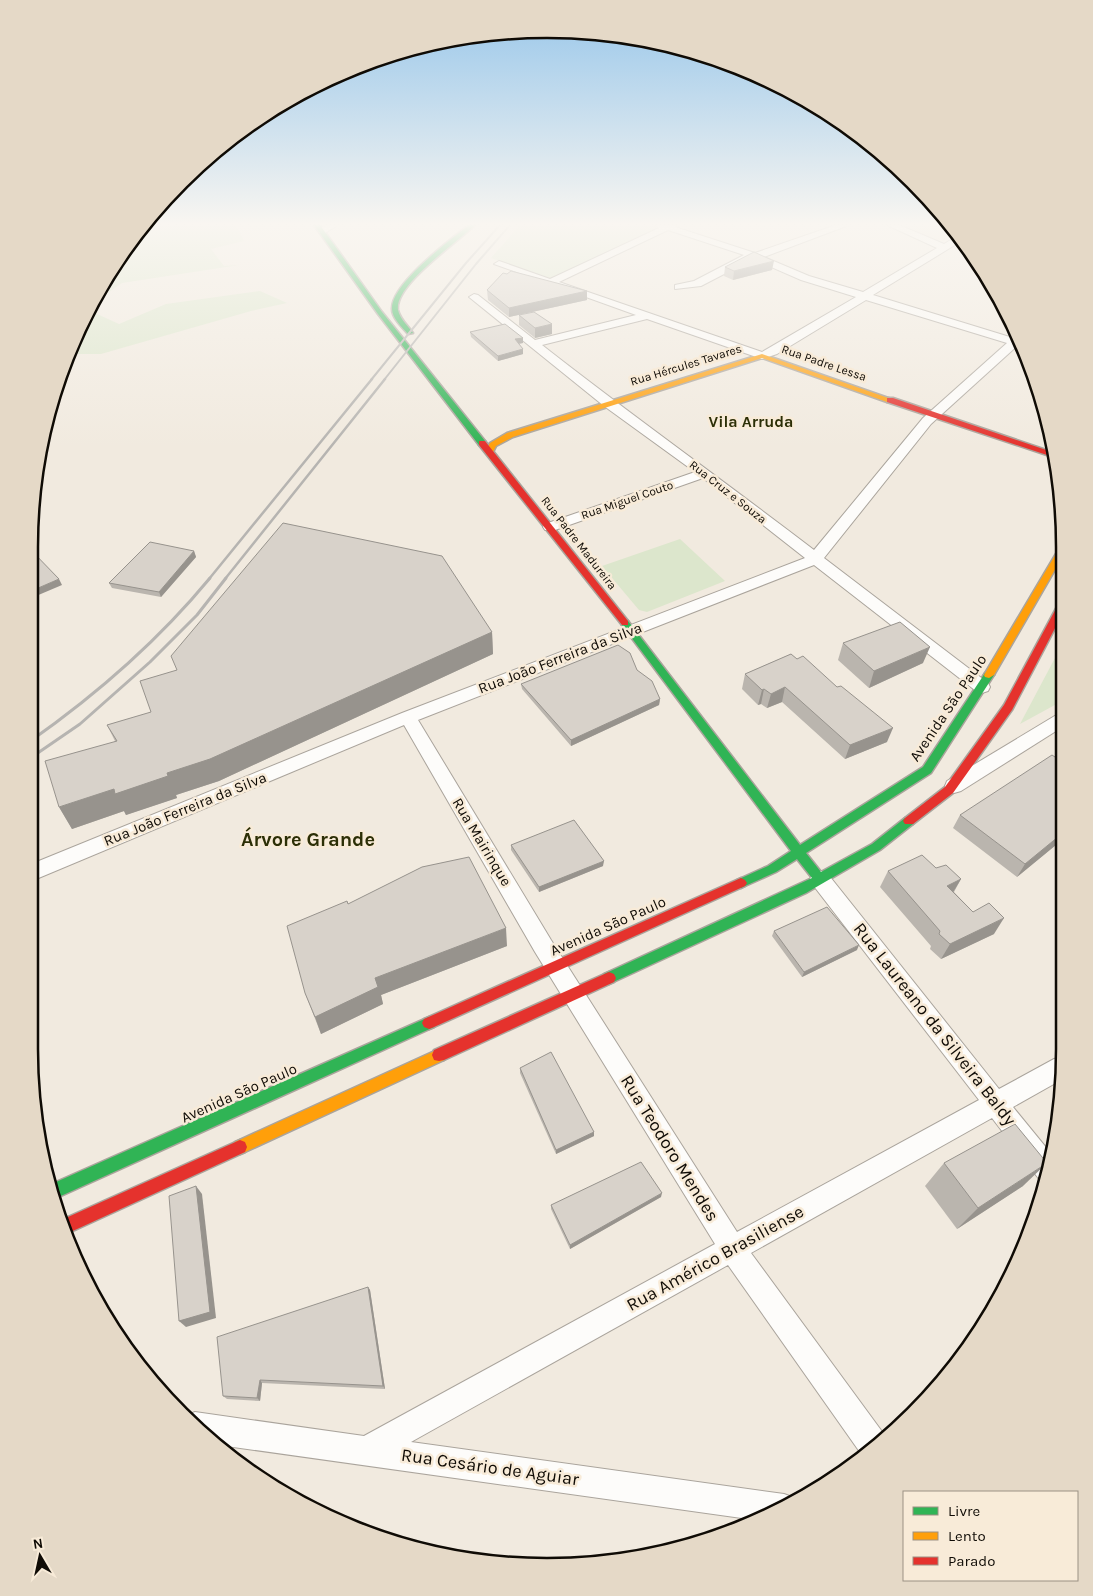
<svg xmlns="http://www.w3.org/2000/svg" width="1093" height="1596" viewBox="0 0 1093 1596" font-family="Karla,sans-serif">
<style>
.built{fill:#ede1ce}
.green{fill:#dce6cc}
.lines{fill:none;stroke-linecap:round;stroke-linejoin:round}
.street-casing{stroke:#aaa49c;stroke-width:2}
.fast-casing{stroke:#aaa49c;stroke-width:3}
.slow-casing{stroke:#aaa49c;stroke-width:3}
.jam-casing{stroke:#aaa49c;stroke-width:3}
.street{fill:#fdfcfa;fill-rule:evenodd}
.fast{fill:#30b455;fill-rule:evenodd}
.slow{fill:#ff9f0a;fill-rule:evenodd}
.jam{fill:#e5322d;fill-rule:evenodd}
.rail-far2{stroke:#b6b4b1;stroke-width:2}
.rail-far1{stroke:#b6b4b1;stroke-width:2.5}
.rail{stroke:#b6b4b1;stroke-width:3}
.wall{fill:#bab5ae}
.shaded-wall{fill:#97938d}
.building{fill:#d8d2ca;stroke:#97938d}
.labels{text-anchor:middle;dominant-baseline:central;stroke-width:5;stroke-linejoin:round;paint-order:stroke}
.far-street-label{font-size:12px;fill:#0f0b05;stroke:#f8ebd8}
.street-label{font-size:15px;fill:#0f0b05;stroke:#f8ebd8}
.far-district-label{font-size:16px;font-weight:bold;fill:#2c2f06;stroke:#f8ebd8}
.near-street-label{font-size:18px;fill:#0f0b05;stroke:#f8ebd8}
.district-label{font-size:20px;font-weight:bold;fill:#2c2f06;stroke:#f8ebd8}
.rim{fill:none;stroke:#0f0b05;stroke-width:2.5}
</style>
<rect width="100%" height="100%" fill="#f1eadf"/>
<polygon class="built" points="903,225 952,225 958,232 943,241 933,239"/>
<g class="green">
<polygon points="141,225 236,225 244,241 211,249 224,266 239,265 122,283 99,299 97,314 119,324 166,304 260,291 287,303 251,311 101,354 70,354 82,317"/>
<polygon points="520,225 649,225 659,228 550,279 491,258"/>
<polygon points="680,539 725,581 647,612 639,610 602,566"/>
<polygon points="1064,641 1064,700 1020,724"/>
</g>
<g class="lines">
<defs>
<g id="street">
<polygon points="327,225 338,225 325,233 319,233 319,229"/>
<path d="M656,225H676L675,227L755,253L836,225H849L764,257L809,276L863,292L937,248L887,225H899L944,244L959,235L963,240L873,295L1013,338L1017,336L1020,346H1017L931,424L824,558L988,683L990,687L988,691L982,693L976,691L814,565L418,720L551,940L737,1232L979,1100L813,885L810,879L813,873L820,871L827,873L999,1089L1054,1059L1064,1057L1061,1080L1013,1107L1053,1156L1045,1181L1039,1179L992,1118L751,1253L886,1437L864,1458L728,1265L411,1442L784,1494L795,1498L796,1501L776,1514L756,1520L212,1444L185,1416L195,1412L364,1436L715,1244L535,952L404,725L29,882V865L402,713L805,558L703,478L555,530H545L543,527L545,524L695,472L604,406L469,297L474,294L478,295L535,340L636,315L494,264L499,261L502,262L550,279L659,228ZM668,230L744,255L694,281L675,285V289L701,286L753,259L801,280L856,297L762,352L559,282ZM866,300L1007,343L923,418L814,550C724,481 631,415 542,345L647,319L762,359L777,354Z"/>
<polygon points="1064,712 1064,726 961,791 954,793 947,791 945,786 947,781 1058,714"/>
</g>
<g id="fast">
<polygon points="314,225 320,225 382,312 485,441 485,445 479,445 378,314"/>
<path d="M469,225H475C458,242 394,285 398,310C400,319 408,326 413,333L408,334C402,327 392,318 392,309C391,284 450,240 469,225Z"/>
<polygon points="625,620 628,621 800,845 923,767 985,673 989,672 994,675 931,773 806,853 821,872 872,844 905,818 913,818 915,821 913,824 880,850 806,893 609,984 604,982 602,978 604,974 812,878 797,859 776,872 745,886 741,888 737,886 735,883 737,880 768,866 791,851 622,625 622,621"/>
<polygon points="429,1017 434,1019 436,1023 434,1027 52,1200 47,1186"/>
</g>
<g id="slow">
<polygon points="762,354 894,400 887,402 762,358 513,437 496,446 492,454 485,452 490,443 507,433"/>
<polygon points="1064,544 1064,554 994,675 989,678 985,677 984,675 1060,547"/>
<polygon points="439,1049 444,1050 446,1055 444,1060 245,1152 240,1154 235,1152 233,1147 235,1142"/>
</g>
<g id="jam">
<polygon points="887,398 893,398 1055,453 1056,458 887,402"/>
<polygon points="479,441 485,441 628,621 628,625 622,625 479,445"/>
<polygon points="1064,600 1064,611 1012,710 953,793 913,824 905,824 903,821 905,818 945,787 1004,705 1059,603"/>
<polygon points="741,878 745,880 747,883 745,886 434,1027 429,1029 424,1027 422,1023 424,1019"/>
<polygon points="609,972 614,974 616,978 614,982 444,1060 439,1061 434,1060 432,1055 434,1050"/>
<polygon points="240,1140 245,1142 247,1147 245,1152 64,1235 59,1221"/>
</g>
</defs>
<use href="#street" class="street-casing"/>
<use href="#fast" class="fast-casing"/>
<use href="#slow" class="slow-casing"/>
<use href="#jam" class="jam-casing"/>
<use href="#street" class="street"/>
<use href="#fast" class="fast"/>
<use href="#slow" class="slow"/>
<use href="#jam" class="jam"/>
<g class="rail-far2">
<polyline points="371,380 466,263 500,225"/>
<polyline points="384,380 476,264 510,225"/>
</g>
<g class="rail-far1">
<polyline points="209,579 372,379"/>
<polyline points="225,579 385,379"/>
</g>
<g class="rail">
<path d="M29,742C96,695 158,641 210,578"/>
<polyline points="29,759 80,724 150,662 197,615 226,578"/>
</g>
</g>
<g class="wall">
<polygon points="725,267 772,270 733,280 724,276"/>
<polygon points="487,290 587,291 587,300 509,317 488,300"/>
<polygon points="519,315 552,334 535,338 519,325"/>
<polygon points="470,332 523,338 523,343 519,344 523,349 523,354 498,361 471,337"/>
<polygon points="194,551 196,557 161,597 112,588 109,583"/>
<polygon points="492,632 493,654 219,781 176,795 177,798 126,815 124,811 72,829 59,807 115,741 107,725"/>
<polygon points="843,643 923,663 869,688 838,660"/>
<polygon points="791,654 887,742 845,759 782,702 767,708 761,704 758,705 742,689 745,674"/>
<polygon points="637,670 660,699 659,705 571,746 522,689 521,684"/>
<polygon points="1064,763 1064,842 1062,840 1017,877 953,828 960,815"/>
<polygon points="511,845 603,866 539,892 511,850"/>
<polygon points="936,868 961,879 954,892 994,934 941,959 930,949 931,946 880,887 888,871"/>
<polygon points="348,904 507,946 381,995 383,1004 321,1034 305,993"/>
<polygon points="774,931 857,950 802,977 772,936"/>
<polygon points="520,1068 594,1132 594,1136 556,1154 520,1073"/>
<polygon points="944,1163 1023,1186 957,1229 925,1186"/>
<polygon points="661,1197 570,1249 551,1209 551,1205"/>
<polygon points="368,1287 370,1290 385,1389 262,1383 260,1401 227,1399 223,1396"/>
</g>
<g class="shaded-wall">
<polygon points="774,261 772,270 733,280 734,271"/>
<polygon points="587,291 587,300 509,317 509,308"/>
<polygon points="552,324 552,334 535,338 535,328"/>
<polygon points="523,338 523,343 516,344 515,339"/>
<polygon points="523,349 523,354 498,361 498,356"/>
<polygon points="194,551 196,557 161,597 159,592"/>
<polygon points="59,579 62,585 29,599 29,592"/>
<polygon points="492,632 493,654 219,781 176,795 177,798 126,815 124,811 72,829 59,807 114,789 167,773"/>
<polygon points="930,647 923,663 869,688 874,671"/>
<polygon points="785,687 782,702 767,708 771,694"/>
<polygon points="764,689 761,704 758,705 762,690"/>
<polygon points="660,699 659,705 571,746 571,740"/>
<polygon points="893,728 887,742 845,759 850,745"/>
<polygon points="29,809 36,847 29,850"/>
<polygon points="1064,832 1064,837 1062,840 1017,877 1025,864"/>
<polygon points="604,861 603,866 539,892 539,887"/>
<polygon points="961,879 952,894 947,886"/>
<polygon points="1004,918 994,934 941,959 950,944"/>
<polygon points="506,928 507,946 381,995 383,1004 321,1034 315,1017 375,978"/>
<polygon points="859,945 857,950 802,977 804,972"/>
<polygon points="594,1132 594,1136 556,1154 556,1150"/>
<polygon points="1047,1163 1023,1186 957,1229 978,1208"/>
<polygon points="196,1186 202,1194 216,1318 186,1327 179,1321"/>
<polygon points="662,1193 661,1197 570,1249 570,1245"/>
<polygon points="368,1287 370,1290 385,1389 383,1386"/>
<polygon points="260,1380 262,1383 260,1401 257,1398"/>
</g>
<g class="building">
<polygon points="754,252 774,261 734,271 725,267"/>
<polygon points="511,271 587,291 509,308 487,290 503,273 507,274"/>
<polygon points="534,312 552,324 535,328 519,315"/>
<polygon points="505,324 523,338 515,339 523,349 498,356 470,332"/>
<polygon points="283,523 442,556 492,632 210,759 167,773 168,776 115,794 114,789 59,807 45,761 117,741 107,725 151,712 140,681 177,670 171,656"/>
<polygon points="150,542 194,551 159,592 109,583"/>
<polygon points="29,548 59,579 29,592"/>
<polygon points="900,622 930,647 874,671 843,643"/>
<polygon points="618,645 630,653 637,670 652,681 660,699 571,740 521,684"/>
<polygon points="791,654 797,659 803,656 837,687 841,686 893,728 850,745 785,687 771,694 764,689 762,690 745,674"/>
<polygon points="1052,755 1064,763 1064,832 1025,864 960,815"/>
<polygon points="574,820 604,861 539,887 511,845"/>
<polygon points="922,855 936,868 946,865 961,879 947,886 973,912 989,903 1004,918 950,944 939,934 940,931 888,871"/>
<polygon points="469,857 506,928 375,978 378,987 315,1017 305,993 287,926 347,901 348,904 422,867"/>
<polygon points="827,907 859,945 804,972 774,931"/>
<polygon points="551,1052 594,1132 556,1150 520,1068"/>
<polygon points="1015,1124 1047,1163 978,1208 944,1163"/>
<polygon points="641,1162 662,1193 570,1245 551,1205"/>
<polygon points="196,1186 210,1312 179,1321 169,1196"/>
<polygon points="368,1287 383,1386 260,1380 257,1398 223,1396 217,1337"/>
</g>
<linearGradient id="sky" x2="0" y2="1"><stop stop-color="#97c6ea"/><stop offset="0.5" stop-color="#f9f6f1"/><stop offset="1" stop-color="#f9f6f1" stop-opacity="0"/></linearGradient>
<rect width="1093" height="448" fill="url(#sky)"/>
<g class="labels">
<g class="far-street-label">
<text transform="translate(824 363) rotate(19)">Rua Padre Lessa</text>
<text transform="translate(686 365) rotate(-17)">Rua Hércules Tavares</text>
<text transform="translate(728 492) rotate(38)">Rua Cruz e Souza</text>
<text transform="translate(627 500) rotate(-19)">Rua Miguel Couto</text>
<text transform="translate(579 543) rotate(52)">Rua Padre Madureira</text>
</g>
<g class="street-label">
<text transform="translate(560 658) rotate(-21)">Rua João Ferreira da Silva</text>
<text transform="translate(948 708) rotate(-56)">Avenida São Paulo</text>
<text transform="translate(185 809) rotate(-22)">Rua João Ferreira da Silva</text>
<text transform="translate(482 842) rotate(59)">Rua Mairinque</text>
<text transform="translate(608 926) rotate(-24)">Avenida São Paulo</text>
<text transform="translate(239 1093) rotate(-24)">Avenida São Paulo</text>
</g>
<g class="far-district-label">
<text x="751" y="421">Vila Arruda</text>
</g>
<g class="near-street-label">
<text transform="translate(935 1024) rotate(52)">Rua Laureano da Silveira Baldy</text>
<text transform="translate(670 1148) rotate(58)">Rua Teodoro Mendes</text>
<text transform="translate(715 1258) rotate(-29)">Rua Américo Brasiliense</text>
<text transform="translate(490 1467) rotate(8)">Rua Cesário de Aguiar</text>
</g>
<g class="district-label">
<text x="308" y="839">Árvore Grande</text>
</g>
</g>
<path d="M0 0H1093V1596H0ZM547 38H547A509 509 0 0 1 1056 547V1049A509 509 0 0 1 547 1558H547A509 509 0 0 1 38 1049V547A509 509 0 0 1 547 38Z" fill="#e5d9c7" fill-rule="evenodd"/>
<path class="rim" d="M547 38H547A509 509 0 0 1 1056 547V1049A509 509 0 0 1 547 1558H547A509 509 0 0 1 38 1049V547A509 509 0 0 1 547 38Z"/>
<rect x="903" y="1491" width="175" height="90" fill="#f8ebd8" stroke="#9b9184"/>
<rect x="913" y="1507" width="25" height="8" fill="#30b455" stroke="#9b9184"/>
<text x="948" y="1516" font-size="15" fill="#0f0b05">Livre</text>
<rect x="913" y="1532" width="25" height="8" fill="#ff9f0a" stroke="#9b9184"/>
<text x="948" y="1541" font-size="15" fill="#0f0b05">Lento</text>
<rect x="913" y="1557" width="25" height="8" fill="#e5322d" stroke="#9b9184"/>
<text x="948" y="1566" font-size="15" fill="#0f0b05">Parado</text>
<g transform="translate(40 1556) rotate(351)" stroke="#f8ebd8" stroke-width="4" paint-order="stroke">
<path d="M0-4L9 19L0 12L-9 19Z" fill="#0f0b05"/>
<text y="-8" font-size="14" font-weight="bold" text-anchor="middle" fill="#0f0b05">N</text>
</g>
</svg>
